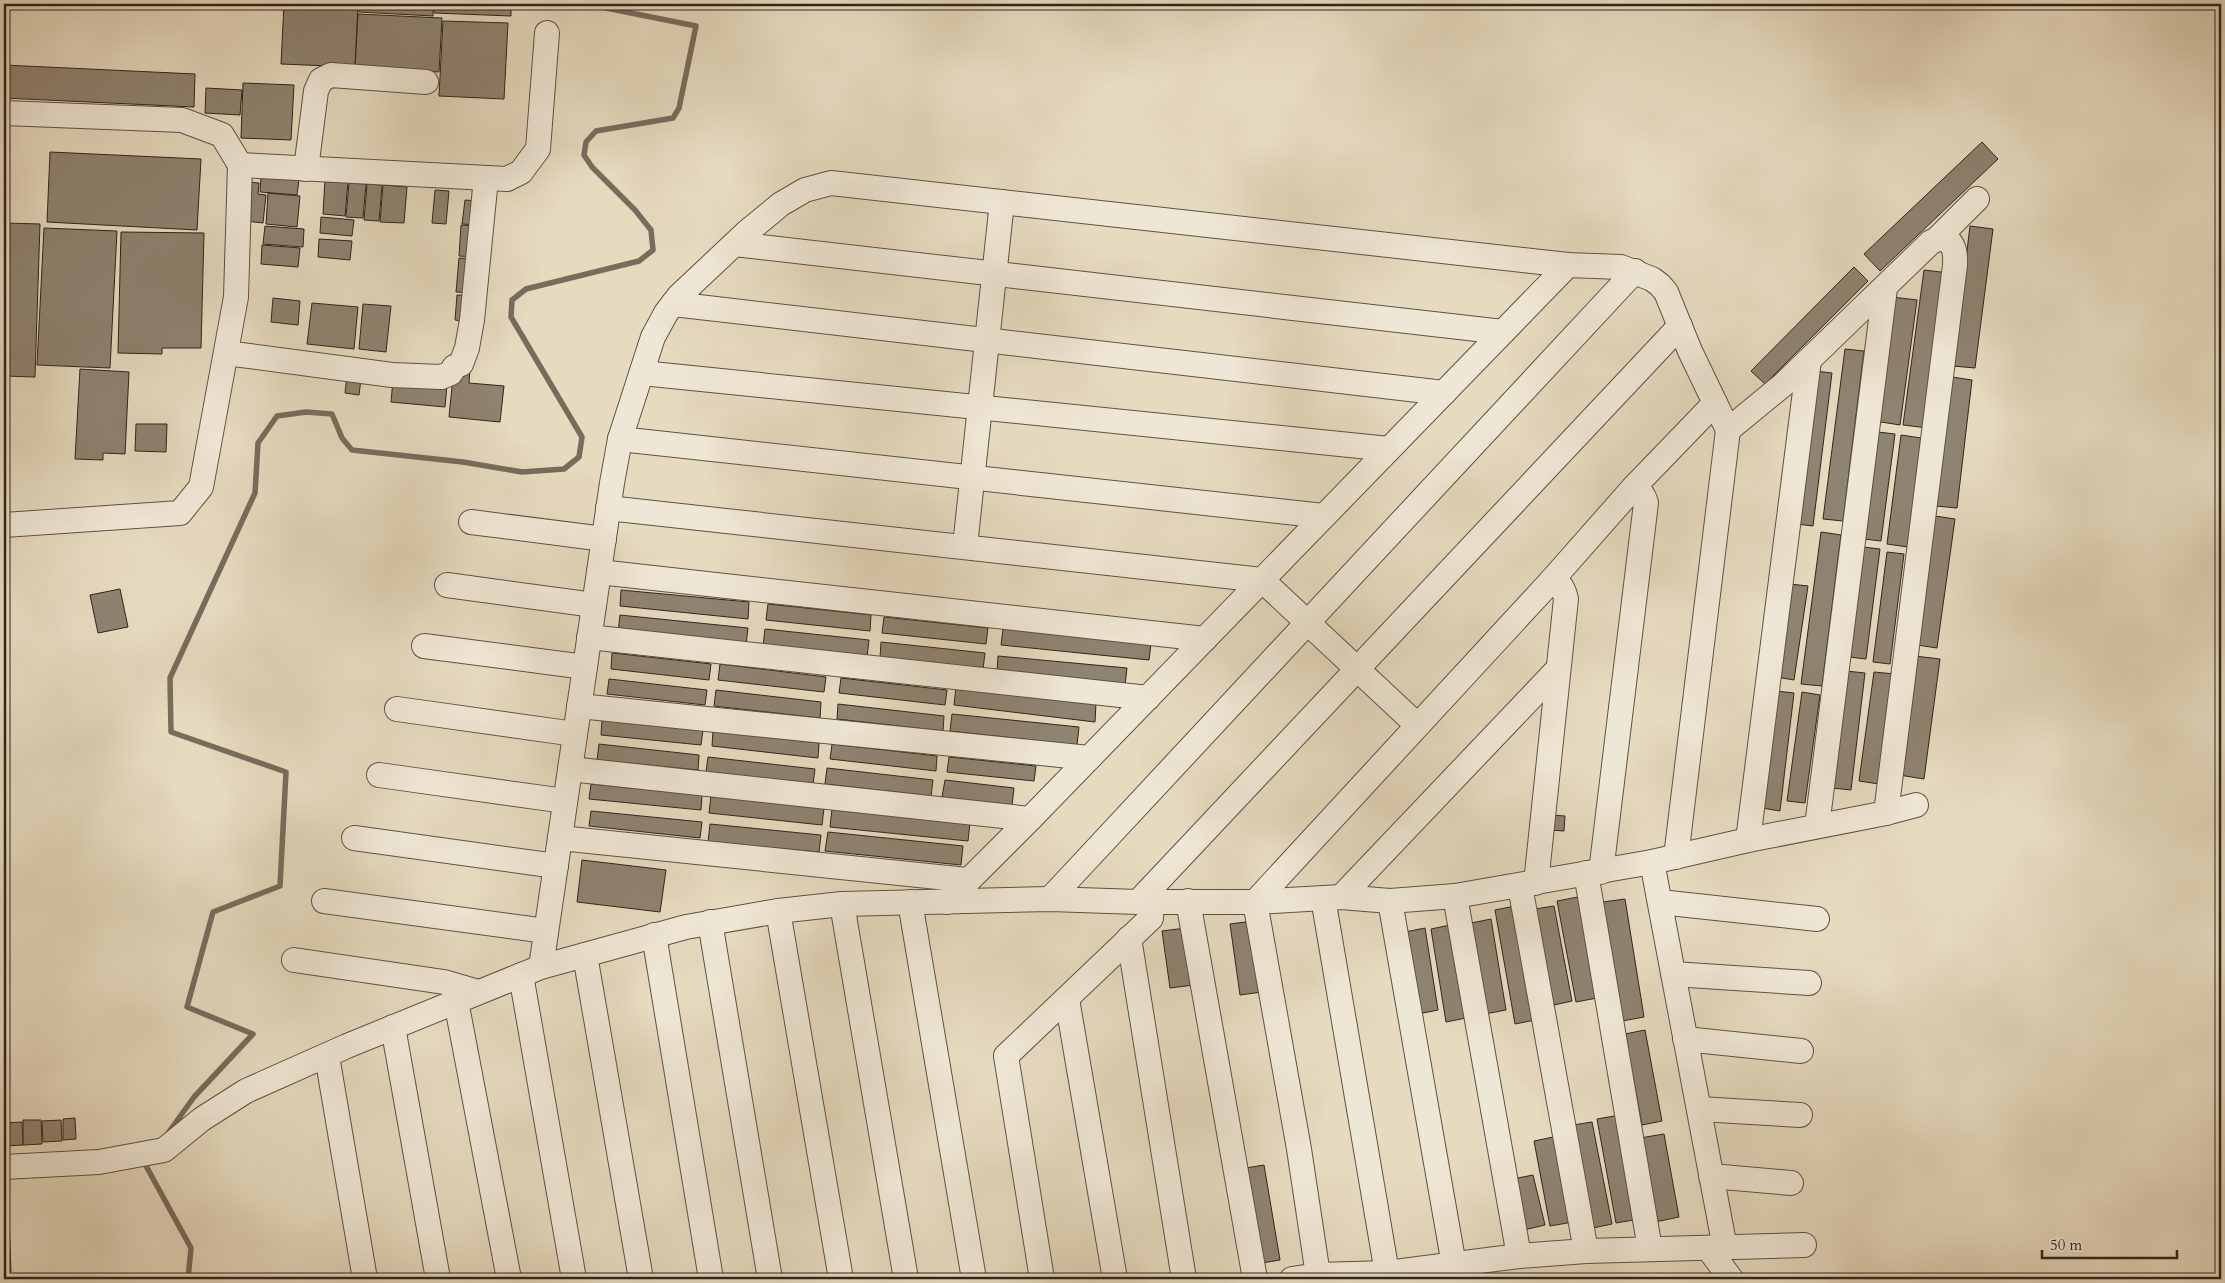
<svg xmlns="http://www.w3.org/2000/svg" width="2225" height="1283" viewBox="0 0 2225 1283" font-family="Cardo,serif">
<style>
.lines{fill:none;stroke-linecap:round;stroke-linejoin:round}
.stream{stroke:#786c5d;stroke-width:5.5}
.building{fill:#8f8371;stroke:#31241c}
.minor-casing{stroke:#5e5245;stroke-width:26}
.minor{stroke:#efe7d5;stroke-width:24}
</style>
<rect width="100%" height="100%" fill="#e6dabf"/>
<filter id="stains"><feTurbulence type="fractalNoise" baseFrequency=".004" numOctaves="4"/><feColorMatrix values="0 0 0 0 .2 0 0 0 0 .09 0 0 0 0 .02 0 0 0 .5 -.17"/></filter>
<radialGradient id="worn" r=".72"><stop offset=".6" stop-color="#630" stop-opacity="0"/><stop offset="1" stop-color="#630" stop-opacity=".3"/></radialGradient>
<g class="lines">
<g class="stream">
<polyline points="166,1136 194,1097 253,1034 187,1007 213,912 280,886 286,772 171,732 170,678 255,493 258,443 277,416 306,412 332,414 342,438 352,450 463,462 522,472 564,469 579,457 582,437 511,317 512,300 526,289 639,261 653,250 651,230 635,210 592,167 584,155 586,142 596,131 673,118 679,108 696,26 606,8 602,4"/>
<polyline points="148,1159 145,1164 191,1248 188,1279"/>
</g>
</g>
<g class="building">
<polygon points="284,4 358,4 355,67 281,64"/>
<polygon points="359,4 433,4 433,16 359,12"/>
<polygon points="435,4 511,4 511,16 434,13"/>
<polygon points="358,14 442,18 439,72 355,68"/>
<polygon points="443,21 508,23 504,99 439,96"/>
<polygon points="4,65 195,74 194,107 4,98"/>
<polygon points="243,83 294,85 291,140 241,138"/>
<polygon points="206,88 242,90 240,115 205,113"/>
<polygon points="1982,142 1998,159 1880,271 1864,254"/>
<polygon points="50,152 201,159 197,230 47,222"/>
<polygon points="261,177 299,180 297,195 260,192"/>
<polygon points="325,180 348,181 345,216 323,214"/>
<polygon points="249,182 259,183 258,194 266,195 263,223 245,221"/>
<polygon points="349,183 366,184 363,218 346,217"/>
<polygon points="367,184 382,185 379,221 364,220"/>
<polygon points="383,185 407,187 404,223 380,222"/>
<polygon points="435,190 449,191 446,224 432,223"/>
<polygon points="268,193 300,196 297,227 266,224"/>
<polygon points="465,200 479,201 477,225 462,224"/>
<polygon points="321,217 354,220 352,236 320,233"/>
<polygon points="4,223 40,224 35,377 4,376"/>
<polygon points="461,225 477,226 475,257 459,256"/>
<polygon points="265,226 304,229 303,247 263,244"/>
<polygon points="1970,226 1993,229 1975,368 1953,366"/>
<polygon points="44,228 117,231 110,368 37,365"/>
<polygon points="121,232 204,233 201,348 162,348 162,354 118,353"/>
<polygon points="319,239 352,241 350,260 318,257"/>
<polygon points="262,245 300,248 298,267 261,264"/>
<polygon points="459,258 475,259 473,293 456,292"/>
<polygon points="1854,267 1868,281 1765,384 1751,371"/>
<polygon points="1924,270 1949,273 1928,428 1903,425"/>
<polygon points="457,295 472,296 470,322 455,320"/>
<polygon points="1892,297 1917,300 1900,425 1875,421"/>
<polygon points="273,298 300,301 298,325 271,322"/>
<polygon points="312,303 358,307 354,349 307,344"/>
<polygon points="363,304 391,306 386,352 359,349"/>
<polygon points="1845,349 1864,351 1843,521 1823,519"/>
<polygon points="454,367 470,368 469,383 504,386 500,422 449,417"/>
<polygon points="80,369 129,372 125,454 103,453 103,460 75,459"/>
<polygon points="1815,371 1832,373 1813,526 1797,524"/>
<polygon points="347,376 361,379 359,395 345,393"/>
<polygon points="1952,377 1972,380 1957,508 1936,506"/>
<polygon points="393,380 447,385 445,407 391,402"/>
<polygon points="136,424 167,424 166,452 135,451"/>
<polygon points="1878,432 1895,434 1881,541 1864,539"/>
<polygon points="1901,435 1921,438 1908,547 1887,544"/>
<polygon points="1935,516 1955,519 1937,648 1917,645"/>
<polygon points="1821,532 1841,535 1822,686 1801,684"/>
<polygon points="1863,547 1880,549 1866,659 1849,657"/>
<polygon points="1887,552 1904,554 1890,664 1873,662"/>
<polygon points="1790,584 1808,586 1794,680 1776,677"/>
<polygon points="120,589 128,627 98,633 90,595"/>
<polygon points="621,590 749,602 748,619 620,606"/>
<polygon points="768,604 871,615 870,631 766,620"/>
<polygon points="620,615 748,628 746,645 618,632"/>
<polygon points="884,617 988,628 986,644 882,633"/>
<polygon points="765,629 869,640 867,657 763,646"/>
<polygon points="1003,629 1151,644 1149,660 1001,645"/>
<polygon points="881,642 985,653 983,669 880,658"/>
<polygon points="612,653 711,664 709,680 611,669"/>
<polygon points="998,656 1127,668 1125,685 997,672"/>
<polygon points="1915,656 1940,659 1924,779 1899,775"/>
<polygon points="720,664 826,677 824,692 718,680"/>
<polygon points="1846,671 1865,673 1851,790 1832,788"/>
<polygon points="1874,672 1895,674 1879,784 1859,781"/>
<polygon points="841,678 947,690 945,705 839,693"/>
<polygon points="609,679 707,690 705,705 607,694"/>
<polygon points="956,687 1096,703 1095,722 954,705"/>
<polygon points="716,690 821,702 820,718 714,706"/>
<polygon points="1776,691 1794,693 1780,811 1762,808"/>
<polygon points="1802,692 1820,695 1805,803 1787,801"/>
<polygon points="838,704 944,716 943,731 837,719"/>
<polygon points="952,714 1079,727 1077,745 950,731"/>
<polygon points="602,720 703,730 701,745 601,735"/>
<polygon points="713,731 819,743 818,758 712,746"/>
<polygon points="599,744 699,755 698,770 597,760"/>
<polygon points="832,744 937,756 936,771 830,759"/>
<polygon points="708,757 815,769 813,784 706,772"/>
<polygon points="949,757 1036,766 1034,781 947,772"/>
<polygon points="827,768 933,780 931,796 825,784"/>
<polygon points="945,780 1014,788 1012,805 942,797"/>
<polygon points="591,784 702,795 701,810 589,799"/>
<polygon points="711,796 824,808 822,825 709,813"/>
<polygon points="832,809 970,823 968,841 830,827"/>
<polygon points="591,811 702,822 700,838 589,826"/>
<polygon points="1551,815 1565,816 1564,831 1550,830"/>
<polygon points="710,824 821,835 819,852 708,842"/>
<polygon points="828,832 963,846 961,865 825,851"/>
<polygon points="582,860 666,870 660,912 577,902"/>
<polygon points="1578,897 1597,998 1576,1002 1557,901"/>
<polygon points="1625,899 1644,1017 1622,1021 1603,902"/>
<polygon points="1515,906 1535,1020 1515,1024 1495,910"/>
<polygon points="1554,906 1572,1001 1554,1005 1535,909"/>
<polygon points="1491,919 1506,1010 1485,1014 1471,923"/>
<polygon points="1253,921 1262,992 1240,995 1230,924"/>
<polygon points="1450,925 1466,1018 1446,1022 1431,929"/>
<polygon points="1186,928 1194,985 1170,988 1162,931"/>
<polygon points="1425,928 1438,1010 1418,1014 1405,932"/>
<polygon points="1645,1030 1662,1121 1642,1125 1625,1034"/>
<polygon points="1620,1115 1639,1219 1616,1223 1597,1119"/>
<polygon points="75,1118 76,1139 63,1140 63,1119"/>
<polygon points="23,1120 41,1120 42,1144 23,1145"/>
<polygon points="61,1120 62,1141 43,1142 42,1121"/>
<polygon points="22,1122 23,1145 4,1146 4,1123"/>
<polygon points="1592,1122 1612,1224 1593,1228 1573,1125"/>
<polygon points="1664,1134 1679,1217 1655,1222 1640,1138"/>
<polygon points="1558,1136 1573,1222 1550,1226 1534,1141"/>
<polygon points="1264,1165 1280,1260 1262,1263 1246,1168"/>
<polygon points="1533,1175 1545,1225 1524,1230 1513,1179"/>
<polygon points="4,1196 8,1196 11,1272 4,1272"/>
</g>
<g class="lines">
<defs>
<g id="minor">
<polyline points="4,113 182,120 222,135 240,165 236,297 201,487 180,513 4,525"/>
<polyline points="240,165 507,179 521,172 538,149 547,33"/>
<polyline points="306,169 316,91 321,80 331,75 426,82"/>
<polyline points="1938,238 1977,199"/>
<polyline points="735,244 1503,332"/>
<polyline points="673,304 1444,393"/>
<polyline points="226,353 392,375 441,377 451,373 454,367 461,364 467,348 472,320 486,178"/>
<polyline points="642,373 1389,449"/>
<polyline points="620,439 1324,516"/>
<polyline points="1634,487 1715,403"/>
<polyline points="608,508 1262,580 1417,725"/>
<polyline points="471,522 604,539"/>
<polyline points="965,546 1002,202"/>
<polyline points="599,572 1205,639"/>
<path d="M1552,580L1634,487C1641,491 1644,495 1646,503L1601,872"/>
<polyline points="447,585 594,605"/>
<polyline points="589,637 1148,698"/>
<polyline points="424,646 585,667"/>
<polyline points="579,706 1089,758"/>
<polyline points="397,709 575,734"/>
<polyline points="570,769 1030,819"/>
<polyline points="379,775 565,801"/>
<polyline points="1886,813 1916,805"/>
<polyline points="1817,826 1885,288"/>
<polyline points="354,838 556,866"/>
<polyline points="560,838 967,880"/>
<polyline points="1748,840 1809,360"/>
<polyline points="1676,857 1728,430"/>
<polyline points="1652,862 1725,1248"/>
<polyline points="1586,873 1650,1249"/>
<polyline points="1520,886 1586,1251"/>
<polyline points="1455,896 1519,1256"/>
<polyline points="1341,897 1558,669"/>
<polyline points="1323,898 1387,1273"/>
<polyline points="1050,899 1635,271"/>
<polyline points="324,901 546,931"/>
<polyline points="1188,901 1255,1279"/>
<polyline points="1390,901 1454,1265"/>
<polyline points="910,902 974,1279"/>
<polyline points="947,902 1030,819 1568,265"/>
<polyline points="1138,902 1680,326"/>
<polyline points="1660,902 1817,919"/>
<polyline points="842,904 906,1279"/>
<polyline points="778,911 841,1279"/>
<polyline points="710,922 770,1279"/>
<polyline points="654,935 711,1279"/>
<polyline points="1129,938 1184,1279"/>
<polyline points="585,955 641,1279"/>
<polyline points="294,960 444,982 478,992"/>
<polyline points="1673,974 1809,983"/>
<polyline points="521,975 574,1279"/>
<polyline points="1067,999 1115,1279"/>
<polyline points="456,1001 509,1279"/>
<polyline points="393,1027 438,1279"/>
<polyline points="1685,1039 1801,1051"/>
<polyline points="327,1056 365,1279"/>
<polyline points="1699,1109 1800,1115"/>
<path d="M4,1167L99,1162L164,1150L202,1119L246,1091L347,1046L541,967L686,927L778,911L842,904L1050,899L1138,902H1255L1341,897L1390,901L1455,896L1652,862L1748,840L1886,813L1955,265C1956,248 1951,232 1931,242L1784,384L1728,430L1690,351L1666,292L1660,285L1652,279L1621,267L1568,265L831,183L805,190L781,204L747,232L679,296L666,313L653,337L620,439L612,483L541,967"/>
<polyline points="1711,1176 1791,1183"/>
<polyline points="1708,1248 1731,1279"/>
<path d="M1318,1275L1299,1149L1255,902L1552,580C1561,582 1564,590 1566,599L1536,883"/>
<polyline points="1042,1279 1006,1056 1151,918 1152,902"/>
<polyline points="1292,1279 1318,1275 1387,1273 1519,1256 1586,1251 1804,1245"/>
</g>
</defs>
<use href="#minor" class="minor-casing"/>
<use href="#minor" class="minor"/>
</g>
<rect width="2225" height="1283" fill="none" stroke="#e6dabf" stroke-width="20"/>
<rect x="5" y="5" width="2215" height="1273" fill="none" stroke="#31241c" stroke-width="2.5"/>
<rect x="10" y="10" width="2205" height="1263" fill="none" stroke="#31241c"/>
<path d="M2042 1250v8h135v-8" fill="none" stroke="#31241c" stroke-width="2.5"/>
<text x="2050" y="1250" font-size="15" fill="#31241c" stroke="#efe7d5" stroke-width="4" paint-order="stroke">50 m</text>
<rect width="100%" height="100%" filter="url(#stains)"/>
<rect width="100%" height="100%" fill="url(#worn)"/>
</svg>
